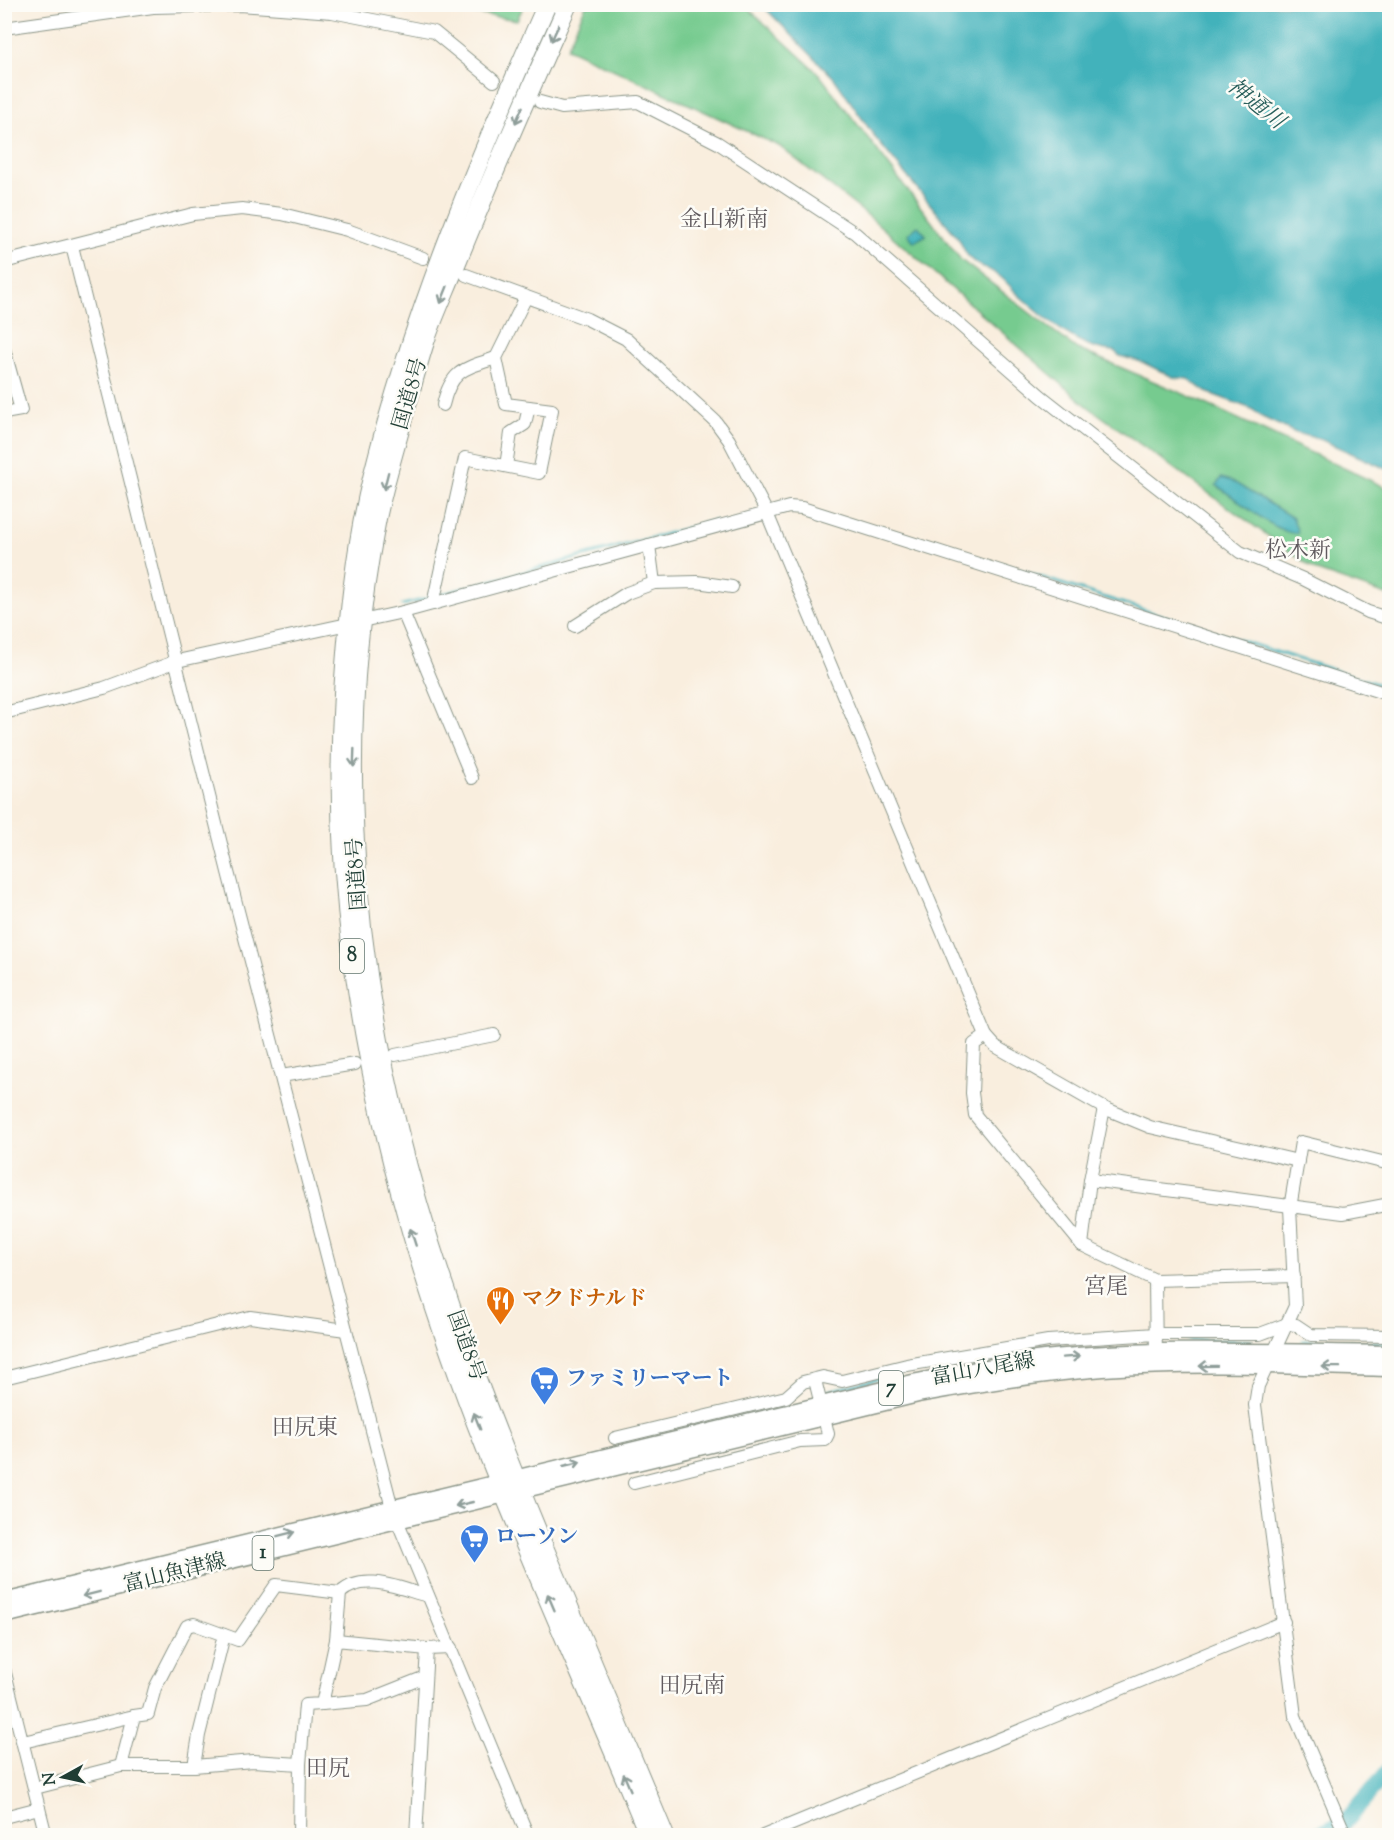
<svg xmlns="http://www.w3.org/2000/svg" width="1394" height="1840" viewBox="0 0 1394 1840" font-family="'Sorts Mill Goudy','Noto Serif JP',serif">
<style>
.green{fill:#76cb8f;stroke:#4a8462;stroke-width:1.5}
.water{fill:#42b2bb;stroke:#307878;stroke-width:1.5}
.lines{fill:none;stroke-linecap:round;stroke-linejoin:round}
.stream{stroke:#42b2bb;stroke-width:3}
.river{stroke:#42b2bb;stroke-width:16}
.minor-casing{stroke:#8c9689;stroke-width:14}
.major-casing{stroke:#8c9689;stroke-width:19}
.highway-casing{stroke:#8c9689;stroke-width:20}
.minor{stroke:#fff;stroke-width:12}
.major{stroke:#fff;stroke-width:16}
.highway{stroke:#fff;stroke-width:18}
.oneway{stroke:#8f9e9a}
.labels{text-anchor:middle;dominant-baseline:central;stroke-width:5;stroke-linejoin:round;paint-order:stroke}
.shield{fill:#fdfcf7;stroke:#62766e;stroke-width:1.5}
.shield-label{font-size:20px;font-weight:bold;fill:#1f3d34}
.street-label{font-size:21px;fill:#1f3d34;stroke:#fdfcf7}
.food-label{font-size:21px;font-weight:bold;fill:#c56008;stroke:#fdfcf7;text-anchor:start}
.shop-label{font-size:21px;font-weight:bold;fill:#366cbe;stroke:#fdfcf7;text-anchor:start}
.water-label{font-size:22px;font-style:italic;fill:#2a605c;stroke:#fdfcf7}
.neighbourhood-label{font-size:22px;fill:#605a5e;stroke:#fdfcf7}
</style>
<rect width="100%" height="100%" fill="#fdfcf7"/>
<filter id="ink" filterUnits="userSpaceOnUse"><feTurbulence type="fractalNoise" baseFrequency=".0167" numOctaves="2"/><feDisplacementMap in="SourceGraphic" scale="12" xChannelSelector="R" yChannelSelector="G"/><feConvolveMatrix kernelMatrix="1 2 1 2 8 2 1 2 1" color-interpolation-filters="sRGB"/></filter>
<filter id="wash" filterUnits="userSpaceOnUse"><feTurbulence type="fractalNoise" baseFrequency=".008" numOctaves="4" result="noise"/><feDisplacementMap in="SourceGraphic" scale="24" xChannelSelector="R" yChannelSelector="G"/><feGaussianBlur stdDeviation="1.35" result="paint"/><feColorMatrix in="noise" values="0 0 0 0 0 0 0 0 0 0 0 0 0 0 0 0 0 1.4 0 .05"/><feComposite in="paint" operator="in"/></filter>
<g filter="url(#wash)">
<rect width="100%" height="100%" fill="#f9eede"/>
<g class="green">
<polygon points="739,4 749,9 819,74 961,260 1077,349 1193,398 1389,489 1389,596 1317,571 1087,406 871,218 779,146 567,48 586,5"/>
<polygon points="418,5 524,5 517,20"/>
</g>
<g class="water">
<path d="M758,5H1385L1390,10L1389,470L1320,439L1296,433L1262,417L1252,409L1206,392L1188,379L1173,377L1142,362L1120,356L1114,351C1080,350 1046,319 1022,298C1014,292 1007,281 998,275C976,260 972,269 959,239L877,140L834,78L765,8Z"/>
<polygon points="918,226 926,235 914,242 908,234"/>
<path d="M1221,478L1232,481L1293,518L1298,533C1281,538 1233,496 1216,485Z"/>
</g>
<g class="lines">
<g class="stream">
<polyline points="999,564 1390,688"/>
<polyline points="439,595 714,521"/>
<polyline points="402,605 430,598"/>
<polyline points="1188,1340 1251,1341"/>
<polyline points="1303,1341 1390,1343"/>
<polyline points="1041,1348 1061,1346"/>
<polyline points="828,1391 916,1369"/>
</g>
<polyline class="river" points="1313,1836 1344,1823 1390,1769"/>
</g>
</g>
<g filter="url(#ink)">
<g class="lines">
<defs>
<g id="minor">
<polyline points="4,28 153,7 240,5 332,12 434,32 494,81"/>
<polyline points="540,102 562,108 638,102 718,143 855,233 1041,396 1240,552 1303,579 1368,612 1390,619"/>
<polyline points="72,246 228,872 392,1508 528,1836"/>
<polyline points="4,262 193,214 242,209 282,214 347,230 423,258"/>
<polyline points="466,275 587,319 626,339 715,421 729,440 766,511 986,1036 995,1046 1104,1108 1150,1127 1298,1161"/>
<polyline points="4,349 21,410 4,413"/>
<path d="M443,405C451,370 465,368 496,358"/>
<polyline points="506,466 511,433 525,424 529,407"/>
<polyline points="654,583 697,582 732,587"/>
<polyline points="433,604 465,458 539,473 552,410 506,404 496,358 526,297"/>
<polyline points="403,612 472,778"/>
<polyline points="575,626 627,593 654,583 649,545"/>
<polyline points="4,713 104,688 177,661 403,612 789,507 802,508 1390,695"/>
<polyline points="986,1036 974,1044 972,1093 975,1115 1082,1245 1155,1280 1156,1360"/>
<polyline points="395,1055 494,1035"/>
<polyline points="281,1076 355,1064"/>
<polyline points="1090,1180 1343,1213 1390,1204"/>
<polyline points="1082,1245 1090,1180 1104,1108"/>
<polyline points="1155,1280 1294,1276"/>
<polyline points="4,1378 250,1317 346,1330"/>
<polyline points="615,1438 786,1397 803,1382 823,1377 842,1381 907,1365 1048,1341 1156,1334 1260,1334 1287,1324 1296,1325 1311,1335 1390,1336"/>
<polyline points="634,1483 800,1441 825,1440 828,1434 815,1380"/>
<polyline points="336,1640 340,1593"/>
<polyline points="4,1669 46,1836"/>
<polyline points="322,1704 367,1700 425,1677"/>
<polyline points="23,1742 134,1716"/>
<path d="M121,1766L134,1716L148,1714L155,1688L187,1626L194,1624L238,1640L276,1585L340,1593C364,1571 400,1589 428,1596"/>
<polyline points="194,1766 199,1735 224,1635"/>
<polyline points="35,1788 121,1766 194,1766 253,1761 300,1764"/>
<polyline points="4,1817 39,1808"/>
<polyline points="299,1836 300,1764 305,1705 322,1704 336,1640 427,1649 451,1648"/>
<polyline points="416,1836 427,1649"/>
<polyline points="763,1836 1284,1622"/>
<polyline points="1346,1836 1295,1716 1255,1405 1258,1386 1295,1306 1290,1208 1301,1142 1390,1164"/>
</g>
<g id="major">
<path d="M4,1602L913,1383C956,1374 1000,1364 1044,1359C1158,1347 1274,1353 1390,1354"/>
<path d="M4,1615L918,1394C979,1383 1041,1373 1103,1368C1197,1361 1295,1366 1390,1368"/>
</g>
<g id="highway">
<path d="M547,4C479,157 413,312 373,474C355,545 348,620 343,693C332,872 358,1044 407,1217C466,1430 565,1632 649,1836"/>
<path d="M568,4C530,90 492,175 457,262C447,288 434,315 425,342C416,370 409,398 401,426C392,460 381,494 375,529C337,727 350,936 399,1132C435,1279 491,1420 549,1559C588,1651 626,1744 665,1836"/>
</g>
</defs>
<use href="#minor" class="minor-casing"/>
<use href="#major" class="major-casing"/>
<use href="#highway" class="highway-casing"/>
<use href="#minor" class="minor"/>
<use href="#major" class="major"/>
<use href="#highway" class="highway"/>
</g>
<defs><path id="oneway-shaft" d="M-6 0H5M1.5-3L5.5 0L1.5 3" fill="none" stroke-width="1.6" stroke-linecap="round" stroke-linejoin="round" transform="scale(1.5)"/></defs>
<g class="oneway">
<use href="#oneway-shaft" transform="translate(555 33) rotate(114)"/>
<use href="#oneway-shaft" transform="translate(519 115) rotate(114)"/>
<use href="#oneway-shaft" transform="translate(444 295) rotate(112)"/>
<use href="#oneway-shaft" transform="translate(386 481) rotate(104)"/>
<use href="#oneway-shaft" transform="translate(354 758) rotate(92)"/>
<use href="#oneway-shaft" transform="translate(413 1237) rotate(-108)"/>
<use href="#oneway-shaft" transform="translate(1071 1357) rotate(-4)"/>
<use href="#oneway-shaft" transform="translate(1208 1366) rotate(179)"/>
<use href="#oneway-shaft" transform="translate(1331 1367) rotate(-179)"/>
<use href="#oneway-shaft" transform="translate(477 1421) rotate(-111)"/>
<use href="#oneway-shaft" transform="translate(572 1464) rotate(-13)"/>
<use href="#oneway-shaft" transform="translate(464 1504) rotate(167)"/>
<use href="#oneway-shaft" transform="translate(286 1534) rotate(-14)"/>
<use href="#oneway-shaft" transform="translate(91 1594) rotate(166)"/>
<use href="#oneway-shaft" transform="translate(551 1602) rotate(-113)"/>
<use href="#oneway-shaft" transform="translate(627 1782) rotate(-113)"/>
</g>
</g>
<defs>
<symbol id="restaurant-pin" viewBox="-11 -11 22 30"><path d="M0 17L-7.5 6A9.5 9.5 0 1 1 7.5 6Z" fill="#e8710a" stroke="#fdfcf7"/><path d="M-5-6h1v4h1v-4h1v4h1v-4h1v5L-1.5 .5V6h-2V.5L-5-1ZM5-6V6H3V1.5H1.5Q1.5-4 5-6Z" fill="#fff"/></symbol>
<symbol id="supermarket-pin" viewBox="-11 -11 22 30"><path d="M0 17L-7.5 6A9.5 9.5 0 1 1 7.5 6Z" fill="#3f7fe0" stroke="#fdfcf7"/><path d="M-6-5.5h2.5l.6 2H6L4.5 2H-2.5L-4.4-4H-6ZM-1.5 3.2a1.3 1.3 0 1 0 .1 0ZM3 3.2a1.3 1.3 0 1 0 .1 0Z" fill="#fff"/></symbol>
</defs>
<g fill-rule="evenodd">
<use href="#restaurant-pin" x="484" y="1284" width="33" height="45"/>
<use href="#supermarket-pin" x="528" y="1364" width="33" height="45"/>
<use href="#supermarket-pin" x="458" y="1522" width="33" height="45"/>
</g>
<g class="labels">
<g class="shield">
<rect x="340" y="939" width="24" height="34" rx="4.5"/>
<rect x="879" y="1371" width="24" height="34" rx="4.5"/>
<rect x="252.5" y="1536" width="21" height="34" rx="4.5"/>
</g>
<g class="shield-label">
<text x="352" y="956">8</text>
<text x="891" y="1388">7</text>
<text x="263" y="1553">1</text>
</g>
<g class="street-label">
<text transform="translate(411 394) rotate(-74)">国道8号</text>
<text transform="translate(358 874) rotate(-94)">国道8号</text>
<text transform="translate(465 1346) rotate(70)">国道8号</text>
<text transform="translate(983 1370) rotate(-10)">富山八尾線</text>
<text transform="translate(175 1574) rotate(-14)">富山魚津線</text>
</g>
<g class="food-label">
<text x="522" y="1300">マクドナルド</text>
</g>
<g class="shop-label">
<text x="566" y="1380">ファミリーマート</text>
<text x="495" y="1538">ローソン</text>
</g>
<g class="water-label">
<text transform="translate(1255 105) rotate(39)">神通川</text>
</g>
<g class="neighbourhood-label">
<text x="724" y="221">金山新南</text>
<text x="1298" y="552">松木新</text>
<text x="1106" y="1288">宮尾</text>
<text x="305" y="1429">田尻東</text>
<text x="692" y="1687">田尻南</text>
<text x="328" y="1770">田尻</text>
</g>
</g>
<rect width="1394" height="1840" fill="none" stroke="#fdfcf7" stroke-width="24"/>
<g transform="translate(63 1777) rotate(262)" stroke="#fdfcf7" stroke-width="4.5" paint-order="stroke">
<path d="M0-4.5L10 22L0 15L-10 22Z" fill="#1f3d34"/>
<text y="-9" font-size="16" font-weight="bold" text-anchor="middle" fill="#1f3d34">N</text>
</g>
</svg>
